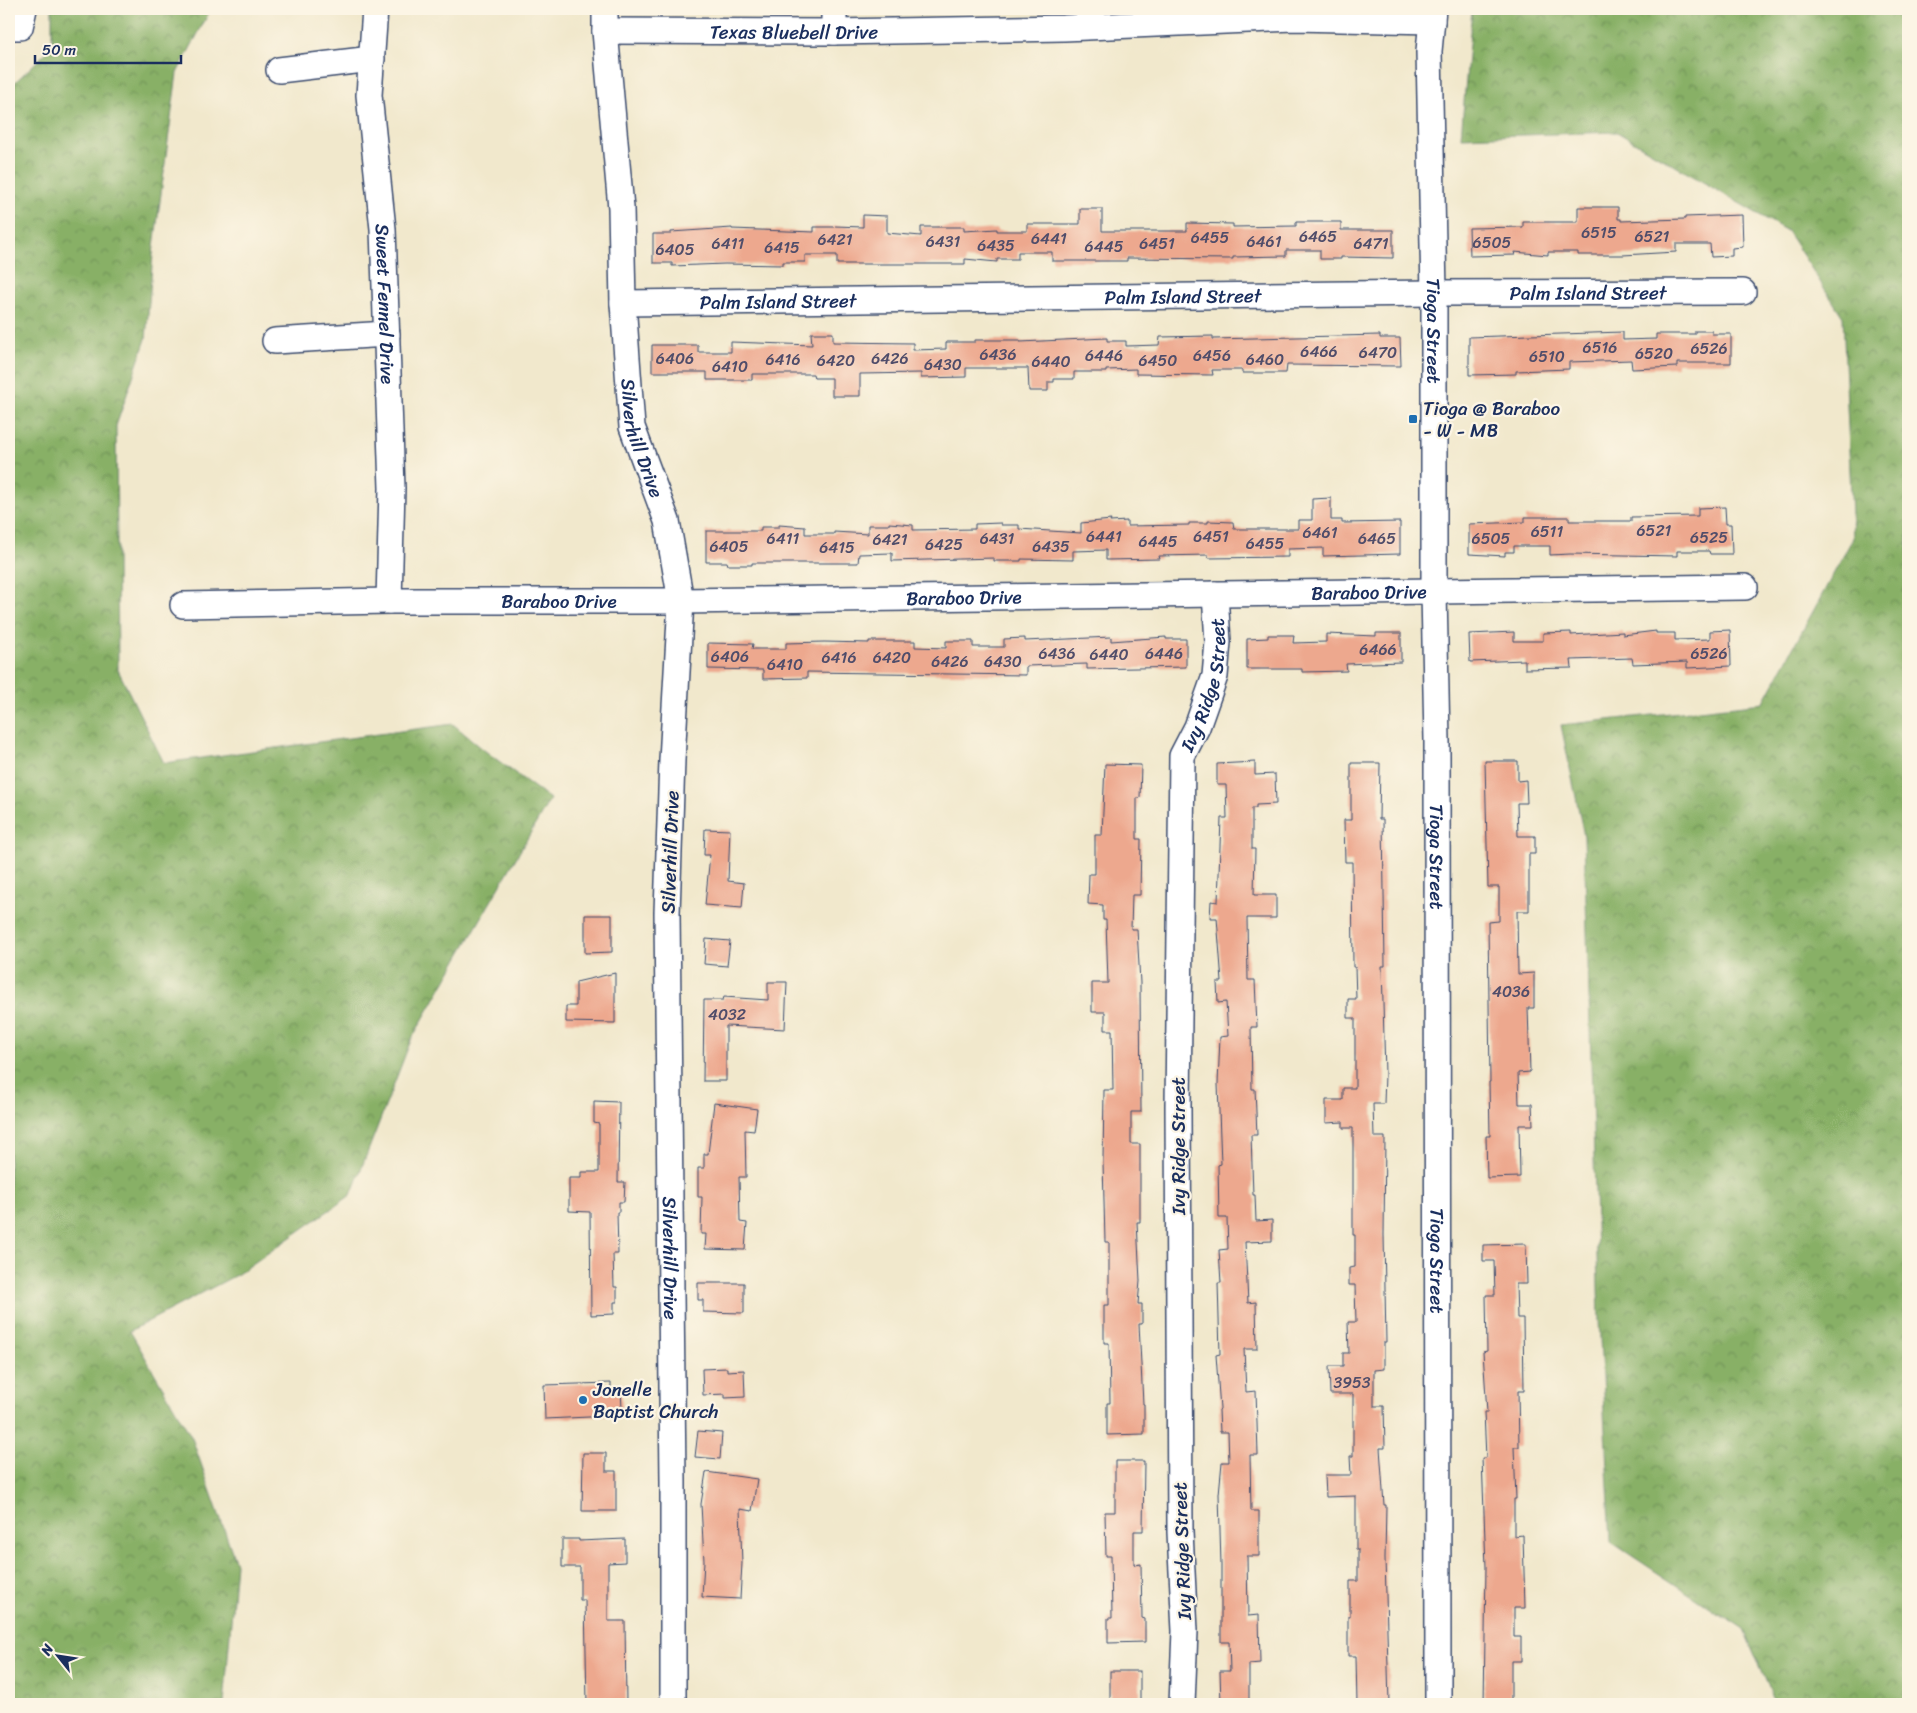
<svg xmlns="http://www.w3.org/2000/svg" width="1917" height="1713" viewBox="0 0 1917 1713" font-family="Sriracha,sans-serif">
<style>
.forest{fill:url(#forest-crowns);stroke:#527062}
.building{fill:#eda88e}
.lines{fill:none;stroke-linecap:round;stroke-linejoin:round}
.minor-casing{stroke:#3b4b6e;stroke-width:28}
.minor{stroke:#fff;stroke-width:25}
.poi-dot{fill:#1f6fb2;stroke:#fcf5e5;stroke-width:2}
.labels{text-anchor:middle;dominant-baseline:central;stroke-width:4.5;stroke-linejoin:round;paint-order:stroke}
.number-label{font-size:16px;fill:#504d6a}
.street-label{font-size:19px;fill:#1b2f5e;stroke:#fcf5e5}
.poi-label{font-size:19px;fill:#1b2f5e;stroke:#fcf5e5;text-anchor:start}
</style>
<defs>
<pattern id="forest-crowns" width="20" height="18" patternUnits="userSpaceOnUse" patternTransform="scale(1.25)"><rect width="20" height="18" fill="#88b066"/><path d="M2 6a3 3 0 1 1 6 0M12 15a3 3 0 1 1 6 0" fill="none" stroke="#6e9057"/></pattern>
</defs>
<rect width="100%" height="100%" fill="#fcf5e5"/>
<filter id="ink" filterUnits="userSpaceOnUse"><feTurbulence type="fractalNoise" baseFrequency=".02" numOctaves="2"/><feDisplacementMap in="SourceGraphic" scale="10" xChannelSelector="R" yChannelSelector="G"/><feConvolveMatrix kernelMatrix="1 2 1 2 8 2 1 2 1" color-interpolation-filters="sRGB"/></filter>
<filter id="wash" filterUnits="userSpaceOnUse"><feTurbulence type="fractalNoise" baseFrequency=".0096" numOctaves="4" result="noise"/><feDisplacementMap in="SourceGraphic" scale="20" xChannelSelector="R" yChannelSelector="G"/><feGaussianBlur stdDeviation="1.12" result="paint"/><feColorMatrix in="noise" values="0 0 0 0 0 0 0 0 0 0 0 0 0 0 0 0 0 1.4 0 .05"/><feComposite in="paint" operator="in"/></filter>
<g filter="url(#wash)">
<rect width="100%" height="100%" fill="#f1e8cc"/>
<g class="forest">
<polygon points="52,9 211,9 177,73 153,254 146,339 116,426 118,670 164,763 453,724 484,750 550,799 411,1040 351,1195 238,1274 130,1331 192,1438 236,1563 224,1704 9,1704 9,88 52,47"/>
<polygon points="1472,9 1908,9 1908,1704 1776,1704 1744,1630 1611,1542 1599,1320 1584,836 1561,725 1763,703 1853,538 1843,317 1787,231 1617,132 1461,137"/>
</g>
<g id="blocks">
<g class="building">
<polygon points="1578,207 1618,207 1618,219 1621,219 1621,221 1685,219 1685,217 1742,215 1743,247 1732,248 1732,256 1711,257 1710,244 1676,244 1676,252 1623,255 1578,255 1578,252 1548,252 1548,255 1514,252 1515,255 1470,256 1469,228 1523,227 1523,222 1578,222"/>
<polygon points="1080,209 1102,209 1102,231 1187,231 1187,223 1233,224 1233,227 1296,226 1296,222 1341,222 1341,230 1393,230 1393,258 1341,257 1341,259 1320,259 1320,250 1286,250 1286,256 1233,257 1233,259 1127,258 1127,261 1052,261 1052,252 1018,252 1018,259 997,259 997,262 965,259 965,264 837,264 837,255 805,255 805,262 783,262 783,265 725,264 672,266 672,263 653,263 653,234 671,234 671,232 732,228 732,229 814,232 814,227 834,227 835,226 863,227 863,215 887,216 887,233 921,236 921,227 964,227 964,231 997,229 997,231 1027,231 1027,224 1080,224"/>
<polygon points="1695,331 1712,331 1712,334 1731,334 1731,363 1677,363 1677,367 1632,369 1631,360 1569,362 1569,369 1516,371 1516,374 1469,375 1469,337 1623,332 1623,340 1656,339 1656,334 1695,334"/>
<polygon points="811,333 833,333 833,342 913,343 913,350 946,349 946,342 975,342 975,340 1020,340 1020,342 1107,338 1107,341 1126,341 1126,346 1159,345 1160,337 1213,336 1213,339 1380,335 1380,338 1400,338 1401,366 1287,365 1286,373 1242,373 1242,370 1212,370 1213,375 1136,374 1136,369 1106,370 1106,372 1074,372 1074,379 1054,379 1054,382 1048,382 1048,391 1029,391 1028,368 966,368 966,377 921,378 921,373 860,374 860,396 832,396 832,378 814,378 813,374 752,374 752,380 707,380 707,372 652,372 652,345 698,345 698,352 731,352 731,342 812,345"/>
<polygon points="1331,498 1331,520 1342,520 1342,523 1400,522 1400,554 1323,556 1323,548 1288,549 1288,557 1208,558 1208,555 1159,556 1160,559 1106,560 1106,550 1073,551 1073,560 1021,559 1021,561 994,561 994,558 892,561 892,553 859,554 858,563 752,563 752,565 728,565 727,562 706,562 706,531 761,531 761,527 779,527 779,525 805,527 805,534 834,534 834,532 868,534 868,525 889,525 889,523 913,525 913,530 975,529 975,524 1001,523 1001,525 1019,525 1019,529 1081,533 1081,523 1111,520 1110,522 1127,521 1127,526 1189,525 1189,523 1208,523 1208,521 1233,522 1234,529 1298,529 1298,520 1312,520 1312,499"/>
<polygon points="1725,507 1726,524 1731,524 1732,554 1710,554 1709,551 1677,551 1677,556 1570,554 1550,555 1550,546 1514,546 1514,552 1505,552 1505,556 1469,554 1469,524 1525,522 1525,517 1569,517 1569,521 1631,521 1631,517 1698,516 1698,508"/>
<polygon points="1730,630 1731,666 1687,668 1687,662 1633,664 1632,658 1571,660 1572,668 1525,669 1525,660 1470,662 1469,634 1514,632 1514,641 1543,641 1543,633 1571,632 1571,635 1623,632 1623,635 1656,631 1656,633 1675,633 1675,640 1710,639 1710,631"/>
<polygon points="1376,633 1401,633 1401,662 1346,664 1347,671 1302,672 1302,669 1247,669 1247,639 1268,638 1268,635 1294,635 1293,643 1326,642 1326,634 1376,636"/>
<polygon points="1111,637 1111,641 1166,637 1166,639 1186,639 1186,667 1087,669 1087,664 1026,666 1026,675 807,672 807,678 763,679 763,670 708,669 708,643 753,644 752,649 786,649 786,643 824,642 869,643 869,641 915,641 915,647 946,648 946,641 973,641 973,647 1004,647 1004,639 1025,638 1025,641"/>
<polygon points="1485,761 1518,761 1518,781 1526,780 1527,803 1517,803 1518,836 1535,836 1535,854 1529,854 1529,911 1517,911 1518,974 1534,973 1534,1008 1528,1008 1530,1072 1518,1073 1519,1104 1532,1104 1533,1125 1519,1125 1520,1177 1487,1178 1486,1136 1490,1136 1489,1082 1490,1082 1488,922 1499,921 1499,887 1488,887"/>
<polygon points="1255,762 1255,775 1275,774 1276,804 1256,805 1256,808 1252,808 1252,849 1255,849 1254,895 1276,895 1276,918 1247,918 1248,980 1255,980 1257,1027 1251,1027 1252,1089 1255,1089 1257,1135 1251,1135 1253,1195 1255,1195 1256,1221 1272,1220 1272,1241 1245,1242 1248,1303 1256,1302 1257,1349 1244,1349 1246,1392 1256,1391 1258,1455 1250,1455 1251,1511 1259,1511 1259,1556 1247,1556 1248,1616 1259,1615 1260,1663 1249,1664 1249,1704 1221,1704 1220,1671 1230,1671 1229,1642 1221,1642 1221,1565 1219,1494 1222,1462 1229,1462 1228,1432 1220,1432 1219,1410 1220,1409 1216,1355 1220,1354 1218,1283 1221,1283 1219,1250 1228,1249 1227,1218 1219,1218 1218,1165 1221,1164 1218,1084 1220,1037 1228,1036 1226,1002 1218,1003 1217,982 1222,982 1217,918 1210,918 1211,901 1218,902 1221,818 1227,818 1226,785 1217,785 1217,764"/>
<polygon points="1351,763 1380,763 1379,819 1383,819 1385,966 1382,966 1385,1074 1384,1104 1373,1104 1374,1137 1385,1137 1384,1235 1386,1342 1384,1342 1384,1369 1374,1370 1374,1406 1384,1406 1385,1448 1380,1448 1384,1505 1386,1505 1385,1558 1389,1704 1357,1704 1356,1656 1348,1656 1348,1616 1350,1616 1350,1581 1358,1581 1358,1549 1356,1549 1356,1496 1326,1497 1325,1475 1351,1475 1350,1456 1353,1456 1353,1394 1330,1394 1329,1366 1343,1366 1343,1353 1349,1353 1348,1322 1356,1322 1355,1285 1349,1285 1349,1268 1355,1267 1355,1235 1353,1235 1353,1128 1343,1128 1343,1122 1326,1123 1326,1100 1343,1100 1343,1088 1355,1088 1355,1018 1348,1018 1348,999 1356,999 1355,967 1353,967 1352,862 1345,862 1344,820 1351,820"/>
<polygon points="1105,764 1141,765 1140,798 1137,798 1137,839 1141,839 1140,895 1132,895 1131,929 1137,929 1140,983 1141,1112 1131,1112 1131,1144 1140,1144 1140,1222 1137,1222 1140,1281 1138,1304 1142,1304 1142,1324 1139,1324 1143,1404 1144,1404 1144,1434 1107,1435 1107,1403 1110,1403 1109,1343 1104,1343 1104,1305 1109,1305 1109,1242 1105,1242 1103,1161 1104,1090 1113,1090 1112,1030 1105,1030 1105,1012 1092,1012 1092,983 1108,983 1106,920 1103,920 1103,905 1088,904 1089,874 1095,874 1095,835 1102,835"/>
<polygon points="705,829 730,830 728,881 744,883 742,908 705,905 710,855 704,855"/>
<polygon points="585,915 612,915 612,952 585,953"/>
<polygon points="706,939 730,941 727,966 704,964"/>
<polygon points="615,973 615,1023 566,1022 566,1006 576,1006 576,982"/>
<polygon points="768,982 787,982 785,1029 726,1026 726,1081 703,1081 704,1000 723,1000 724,997 768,1000"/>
<polygon points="594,1101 619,1102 618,1182 625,1182 624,1202 619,1202 619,1212 617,1212 618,1254 613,1254 614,1287 617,1287 617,1302 614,1302 614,1314 591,1315 590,1212 569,1211 569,1178 581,1178 581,1172 599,1172 599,1124 594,1123"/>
<polygon points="714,1103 757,1109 754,1131 745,1130 746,1177 739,1177 740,1222 747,1223 745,1250 705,1249 706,1234 701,1234 702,1197 698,1197 698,1168 704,1168 704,1154 708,1154"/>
<polygon points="1526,1244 1527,1284 1516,1284 1517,1318 1523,1318 1524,1391 1518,1391 1519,1447 1514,1447 1516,1499 1514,1499 1514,1536 1523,1535 1525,1608 1514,1608 1514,1637 1521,1637 1521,1661 1511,1661 1511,1704 1484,1704 1486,1567 1482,1458 1486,1458 1484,1412 1487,1412 1483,1352 1487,1351 1486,1295 1495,1295 1494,1261 1483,1261 1483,1245"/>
<polygon points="698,1283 744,1283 744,1313 703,1312 703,1300 698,1300"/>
<polygon points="727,1368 727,1371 744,1370 745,1397 725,1398 725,1394 703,1395 702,1369"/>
<polygon points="611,1383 611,1389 621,1388 622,1410 611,1411 611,1416 545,1419 544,1385"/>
<polygon points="698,1431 722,1433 720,1459 695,1457"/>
<polygon points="583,1453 606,1453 606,1471 616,1471 616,1511 582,1511"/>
<polygon points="1115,1461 1144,1461 1143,1531 1134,1531 1134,1565 1141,1564 1142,1618 1145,1619 1145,1642 1108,1643 1108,1618 1112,1618 1111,1556 1106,1556 1105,1512 1115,1512"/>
<polygon points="706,1472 757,1479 752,1511 740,1509 742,1563 740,1599 702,1597 704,1561 701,1504"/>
<polygon points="562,1539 579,1539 579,1541 625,1539 625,1562 608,1563 608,1621 625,1621 626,1704 587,1704 585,1600 580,1600 580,1567 562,1567"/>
<rect x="1110" y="1671" width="30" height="33"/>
</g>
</g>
</g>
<g filter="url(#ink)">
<use href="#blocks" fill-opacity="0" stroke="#3b4b6e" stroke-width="1"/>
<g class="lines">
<defs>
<g id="minor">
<path id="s1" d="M375,9L369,95L383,229L392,488L389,601"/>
<path id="s2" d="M605,9V31L621,208L623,303L632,427L667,521L681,601L672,760L667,913L673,1482V1704"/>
<path id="s3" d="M1433,9L1429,51L1434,293V592L1437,741L1438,1704"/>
<polyline points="9,27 20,27 24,9"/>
<path id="s4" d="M605,31L834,32L1064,28L1294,18L1432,21"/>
<polyline points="834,32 834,9"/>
<polyline points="279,70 372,59"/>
<path id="s5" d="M623,303L1434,293L1743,292"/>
<polyline points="275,341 387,334"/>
<path id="s6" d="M183,605L389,601H681L1745,587"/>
<path id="s7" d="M1182,1704L1185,1631L1180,1532L1178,1106L1182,756L1197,727L1215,676L1218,642L1215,594"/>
</g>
</defs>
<use href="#minor" class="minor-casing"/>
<use href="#minor" class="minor"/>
</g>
</g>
<g class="poi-dot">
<rect x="1408" y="414" width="10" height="10" rx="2.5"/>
<circle cx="583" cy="1400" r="5"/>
</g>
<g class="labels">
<g class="number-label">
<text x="1599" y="232">6515</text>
<text x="1318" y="236">6465</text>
<text x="1652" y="236">6521</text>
<text x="1210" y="237">6455</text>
<text x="1049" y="238">6441</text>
<text x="835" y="239">6421</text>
<text x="943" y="241">6431</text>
<text x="1264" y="241">6461</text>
<text x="1492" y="242">6505</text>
<text x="728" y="243">6411</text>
<text x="1157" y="243">6451</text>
<text x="1371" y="243">6471</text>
<text x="996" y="245">6435</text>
<text x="1104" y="246">6445</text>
<text x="782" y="247">6415</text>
<text x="675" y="249">6405</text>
<text x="1600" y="347">6516</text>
<text x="1709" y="348">6526</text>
<text x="1319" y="351">6466</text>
<text x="1378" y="352">6470</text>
<text x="1654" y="353">6520</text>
<text x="998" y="354">6436</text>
<text x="1104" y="355">6446</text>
<text x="1212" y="355">6456</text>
<text x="1547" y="356">6510</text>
<text x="675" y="358">6406</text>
<text x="890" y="358">6426</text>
<text x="783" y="359">6416</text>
<text x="1265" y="359">6460</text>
<text x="836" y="360">6420</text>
<text x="1158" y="360">6450</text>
<text x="1051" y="361">6440</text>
<text x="943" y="364">6430</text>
<text x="730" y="366">6410</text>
<text x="1654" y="530">6521</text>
<text x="1547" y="531">6511</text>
<text x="1320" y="532">6461</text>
<text x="1104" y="536">6441</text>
<text x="1211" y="536">6451</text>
<text x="1709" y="537">6525</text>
<text x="783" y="538">6411</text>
<text x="997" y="538">6431</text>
<text x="1377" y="538">6465</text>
<text x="1491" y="538">6505</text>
<text x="890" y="539">6421</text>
<text x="1158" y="541">6445</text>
<text x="1265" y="543">6455</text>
<text x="944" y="544">6425</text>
<text x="729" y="546">6405</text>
<text x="1051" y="546">6435</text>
<text x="837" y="547">6415</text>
<text x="1378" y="649">6466</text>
<text x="1057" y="653">6436</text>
<text x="1164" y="653">6446</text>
<text x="1709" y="653">6526</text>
<text x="1109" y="654">6440</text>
<text x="730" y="656">6406</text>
<text x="839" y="657">6416</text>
<text x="892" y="657">6420</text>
<text x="950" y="661">6426</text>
<text x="1003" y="661">6430</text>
<text x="785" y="664">6410</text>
<text x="1511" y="991">4036</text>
<text x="727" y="1014">4032</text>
<text x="1352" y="1382">3953</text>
</g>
<g class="street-label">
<text stroke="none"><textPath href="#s4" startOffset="189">Texas Bluebell Drive</textPath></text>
<text stroke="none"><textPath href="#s5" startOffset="965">Palm Island Street</textPath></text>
<text stroke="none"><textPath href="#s5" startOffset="560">Palm Island Street</textPath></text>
<text stroke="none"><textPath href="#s5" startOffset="155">Palm Island Street</textPath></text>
<text stroke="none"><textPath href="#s1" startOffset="296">Sweet Fennel Drive</textPath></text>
<text stroke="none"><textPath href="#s3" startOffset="322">Tioga Street</textPath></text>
<text stroke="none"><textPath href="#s2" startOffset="432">Silverhill Drive</textPath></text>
<text stroke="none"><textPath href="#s6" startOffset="1186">Baraboo Drive</textPath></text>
<text stroke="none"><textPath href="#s6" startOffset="781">Baraboo Drive</textPath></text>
<text stroke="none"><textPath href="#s6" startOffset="376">Baraboo Drive</textPath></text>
<text stroke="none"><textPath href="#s7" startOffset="1024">Ivy Ridge Street</textPath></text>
<text transform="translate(670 852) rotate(-88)">Silverhill Drive</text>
<text stroke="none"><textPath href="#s3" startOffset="848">Tioga Street</textPath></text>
<text transform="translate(1178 1146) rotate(-90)">Ivy Ridge Street</text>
<text stroke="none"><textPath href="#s2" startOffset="1258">Silverhill Drive</textPath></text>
<text stroke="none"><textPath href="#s3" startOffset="1252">Tioga Street</textPath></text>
<text transform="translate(1182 1551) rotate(-92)">Ivy Ridge Street</text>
</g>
<g class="poi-label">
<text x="1423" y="408">Tioga @ Baraboo<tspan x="1423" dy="22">- W - MB</tspan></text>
<text x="593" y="1389">Jonelle<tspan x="593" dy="22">Baptist Church</tspan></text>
</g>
</g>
<rect width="1917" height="1713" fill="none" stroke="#fcf5e5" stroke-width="30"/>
<g transform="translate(58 1656) rotate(300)" stroke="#fcf5e5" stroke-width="4" paint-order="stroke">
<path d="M0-4L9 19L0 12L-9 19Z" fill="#1b2f5e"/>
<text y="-8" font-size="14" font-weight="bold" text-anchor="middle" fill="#1b2f5e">N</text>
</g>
<path d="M35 55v8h146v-8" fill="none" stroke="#1b2f5e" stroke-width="2.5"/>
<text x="42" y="55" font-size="15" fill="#1b2f5e" stroke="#fcf5e5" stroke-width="4" paint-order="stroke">50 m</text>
</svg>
